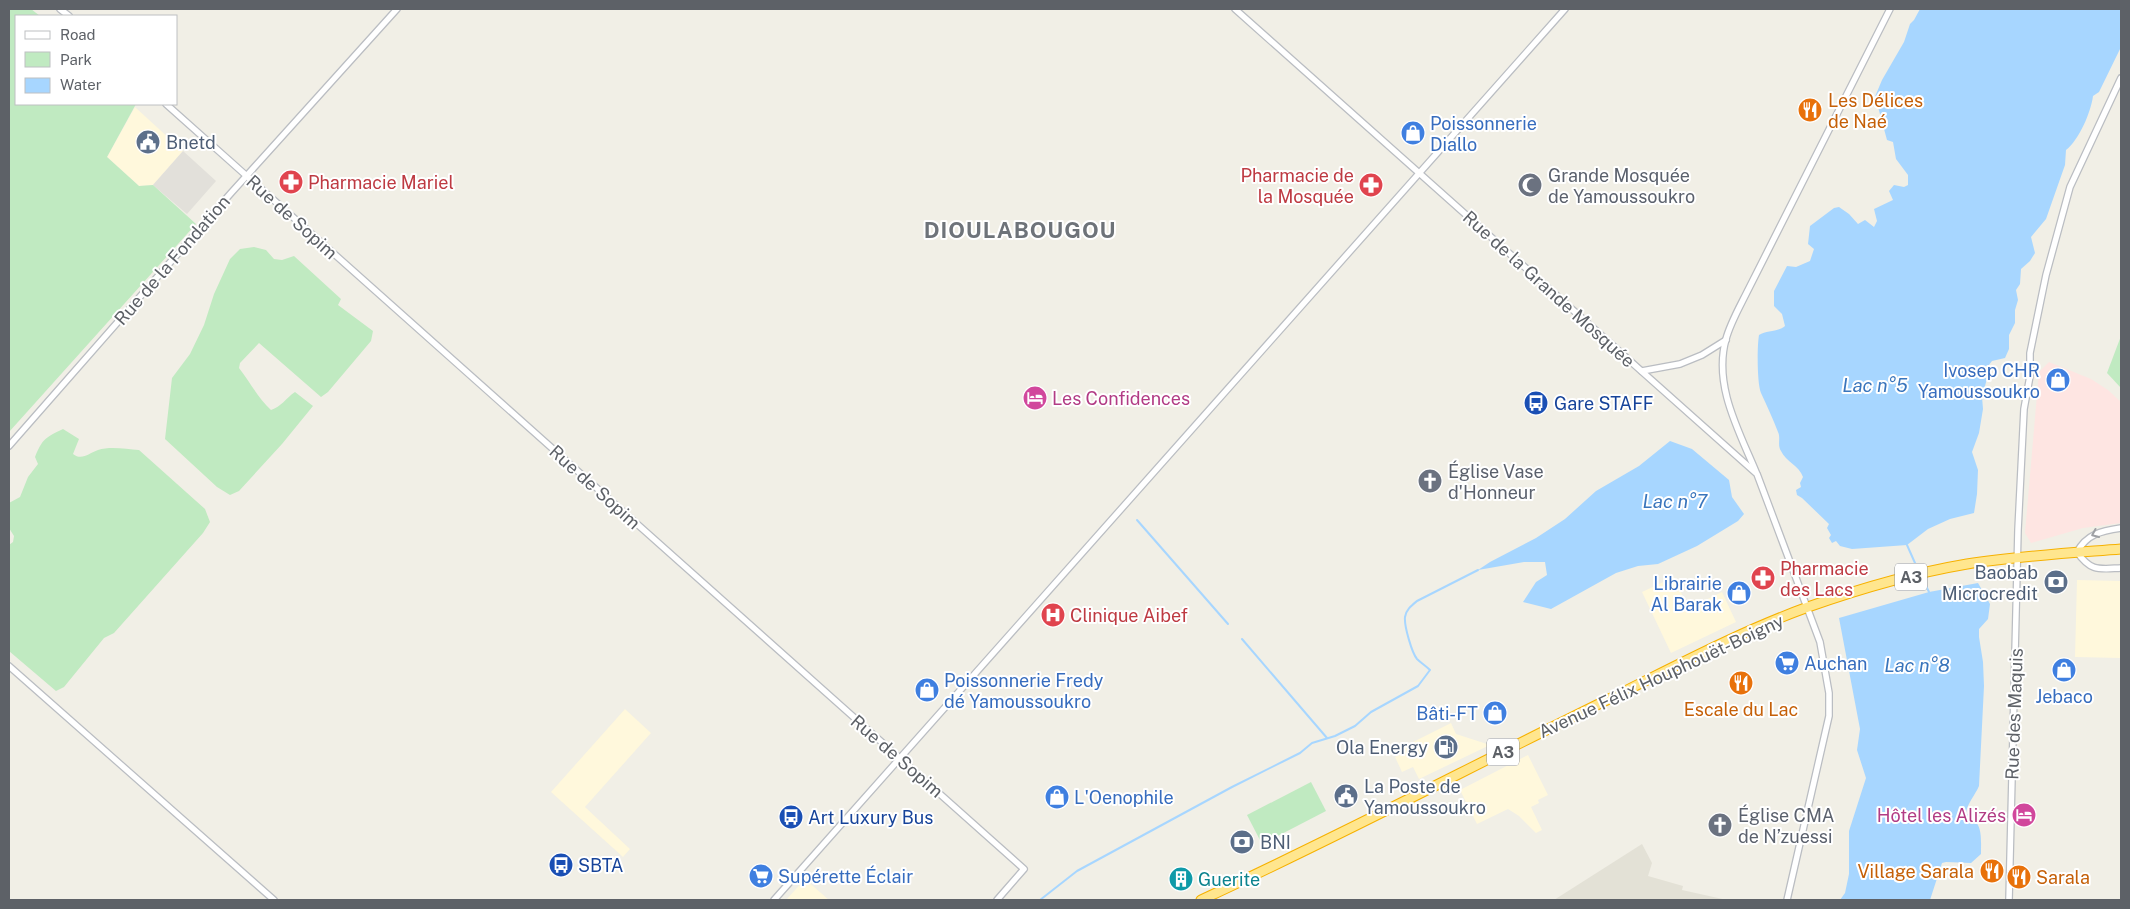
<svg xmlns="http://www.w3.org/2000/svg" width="2130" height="909" viewBox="0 0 2130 909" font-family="'Public Sans',sans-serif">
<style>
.commercial{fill:#fff8dc}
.industrial{fill:#e2e0da}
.education{fill:#e3e1d6}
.medical{fill:#fee5e2}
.green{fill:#c0eac1}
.water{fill:#a7d6ff}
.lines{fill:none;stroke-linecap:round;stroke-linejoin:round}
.stream{stroke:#a7d6ff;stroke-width:2}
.minor-casing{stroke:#babdc2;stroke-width:8}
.highway-casing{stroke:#f6b100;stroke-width:11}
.minor{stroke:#fff;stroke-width:5.5}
.highway{stroke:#ffe68e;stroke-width:9}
.oneway{stroke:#9ea0a4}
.labels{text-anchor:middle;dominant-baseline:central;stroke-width:4;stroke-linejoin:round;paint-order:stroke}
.shield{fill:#fff;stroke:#8e9095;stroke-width:1}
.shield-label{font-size:16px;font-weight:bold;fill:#5d6167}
.food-label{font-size:18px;fill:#c56008;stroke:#fff;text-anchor:start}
.shop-label{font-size:18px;fill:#366cbe;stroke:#fff;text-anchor:start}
.service-label{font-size:18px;fill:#4e5e75;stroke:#fff;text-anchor:start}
.health-label{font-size:18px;fill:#be3a42;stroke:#fff;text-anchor:start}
.worship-label{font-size:18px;fill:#5b616d;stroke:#fff;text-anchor:start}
.street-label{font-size:18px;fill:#5d6167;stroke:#fff}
.hotel-label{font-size:18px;fill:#b23c85;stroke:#fff;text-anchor:start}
.transit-label{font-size:18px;fill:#164399;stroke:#fff;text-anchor:start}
.culture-label{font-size:18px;fill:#0d838f;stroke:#fff;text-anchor:start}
.water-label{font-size:19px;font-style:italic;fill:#3975bc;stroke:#fff}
.district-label{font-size:22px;font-weight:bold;letter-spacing:1px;fill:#6e7379;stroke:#fff}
</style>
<rect width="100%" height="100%" fill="#f1efe6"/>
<g class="commercial">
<polygon points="135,107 183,151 153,185 139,186 107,157"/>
<polygon points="1674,577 1689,610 1696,608 1695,605 1722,592 1736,622 1671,653 1642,592"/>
<polygon points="2077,580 2121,581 2121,658 2075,657"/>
<polygon points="625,709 651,733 585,807 630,849 623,857 551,792"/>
<polygon points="1451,723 1456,734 1490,745 1419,779 1413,767 1402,772 1395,757 1405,752 1403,747"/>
<polygon points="1528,755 1548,795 1538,800 1539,803 1531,807 1542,830 1536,833 1519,816 1508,809 1477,824 1460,790"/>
<polygon points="805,879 829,900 786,900"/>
</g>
<polygon class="industrial" points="183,151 216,181 187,214 153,185"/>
<polygon class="education" points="1642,844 1652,863 1648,876 1683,886 1682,890 1727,900 1554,900"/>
<polygon class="medical" points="2049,362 2091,379 2108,390 2121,402 2121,523 2083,528 2031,543 2025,533 2038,383 2039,372"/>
<g class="green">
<polygon points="9,9 31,9 40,16 16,16 16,104 136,104 107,157 139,186 153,185 196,224 9,432"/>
<path d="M254,247L266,250L274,259L282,260L294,256L341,299L338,305L373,331L371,341L328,392L321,397L259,343L240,363L239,368C250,382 258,398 271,410C281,407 286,398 295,392L313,406L282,444L239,491L230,495L217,487L165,439L172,378L190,354L204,325L214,294L230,259L240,249Z"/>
<polygon points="2121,336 2121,388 2107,373"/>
<path d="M63,429L79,439L73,454C82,461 89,453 98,450C110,446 126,449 139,450L205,509L210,522L203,533L114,633L104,638L64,687L56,691L9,651V545L13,542L14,536L9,528V503L20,497L28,477L38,464L35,457C42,439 46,437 63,429Z"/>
<polygon points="1311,782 1326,811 1262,844 1247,815"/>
</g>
<g class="water">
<path d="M1920,9H2121V47L2099,92L2093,96C2091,112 2079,140 2066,150L2065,165L2046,219L2031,237L2035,253L2030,261L2021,269L2020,284L2016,290L2018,300L2015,310V323L2009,335V349L2005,358L1992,361L1985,370L1988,375L1982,397L1983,409L1979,433L1972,452L1978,470L1977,494L1974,513L1950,519L1928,529L1907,545L1852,549L1840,546L1836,541L1832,543L1829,538L1831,535L1827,528L1829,524L1802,498L1797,495L1796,490L1801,487L1800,483L1803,477C1799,465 1786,462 1781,451C1777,445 1781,438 1778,432C1773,419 1767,406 1761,393C1757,384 1757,346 1759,335C1767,330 1778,332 1785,326L1782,314L1774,306V291L1787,266L1796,267L1810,261L1814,249L1808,244L1810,226L1834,208L1839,207L1849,214L1858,224L1865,220L1874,227L1877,221L1874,209L1893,200L1889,191L1894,185L1904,187L1908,185V175L1896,159L1893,142L1887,140L1878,107L1874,99L1882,80L1904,42L1910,24L1914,20Z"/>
<polygon points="1670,441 1692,449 1729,480 1732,497 1744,514 1738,521 1697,546 1658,564 1638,566 1616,573 1551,609 1523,602 1536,582 1547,575 1545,562 1524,562 1478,570 1490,562 1536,538 1565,519 1596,491 1639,466"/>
<path d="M1978,583L1990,604L1988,619L1979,629V637L1983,662L1984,686L1979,786C1975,795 1967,804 1966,813C1983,824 1981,834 1981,854L1971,863L1946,862L1942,863L1930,900H1840L1845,893L1849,874V831L1866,778L1857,750L1860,729L1839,618L1929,592Z"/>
</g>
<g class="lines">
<g class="stream">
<polyline points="1137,520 1228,624"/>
<polyline points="1907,545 1919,572"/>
<polyline points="1921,576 1929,592"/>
<polyline points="1242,639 1327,738"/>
<path d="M1040,900L1077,871L1232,787L1300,753L1312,743L1335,736L1355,726L1371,712L1418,686L1430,670C1426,666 1421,663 1417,659C1412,653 1404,626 1405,617C1406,610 1411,606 1417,601L1478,570"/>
</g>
<defs>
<g id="minor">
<polyline points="60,9 69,16"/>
<polyline points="1235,9 1757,474 1820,642 1829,693 1829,716 1787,900"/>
<polyline points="166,104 1024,869 997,900"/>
<polyline points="1642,371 1680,364 1702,355 1726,340"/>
<polyline points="9,446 231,193 397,9"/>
<path d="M1756,472C1739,431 1713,385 1726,339C1730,324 1739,308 1746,294L1890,9"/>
<path d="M2121,528C2101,531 2087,534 2077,552C2091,572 2099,569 2121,568"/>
<polyline points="9,666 274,900"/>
<polyline points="774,900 1565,9"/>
<polyline points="2009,900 2018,530 2024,409 2030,376 2030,353 2046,275 2070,187 2121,78"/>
</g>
<path id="highway" d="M1201,900C1338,837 1472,766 1609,699C1674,667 1739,632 1808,607C1859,589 1914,573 1967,564C2018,556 2070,553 2121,549"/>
</defs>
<use href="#minor" class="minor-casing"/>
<use href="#highway" class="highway-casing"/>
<use href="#minor" class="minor"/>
<use href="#highway" class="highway"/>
</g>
<defs><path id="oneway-chevron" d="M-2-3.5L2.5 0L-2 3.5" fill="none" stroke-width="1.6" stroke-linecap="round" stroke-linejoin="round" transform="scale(1.25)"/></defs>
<use class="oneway" href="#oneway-chevron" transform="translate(2095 534) rotate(156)"/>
<defs>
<symbol id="restaurant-disc" viewBox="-11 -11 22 22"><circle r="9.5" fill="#e8710a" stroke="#fff"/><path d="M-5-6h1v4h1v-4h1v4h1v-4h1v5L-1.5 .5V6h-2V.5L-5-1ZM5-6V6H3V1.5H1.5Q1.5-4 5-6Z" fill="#fff"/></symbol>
<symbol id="shop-disc" viewBox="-11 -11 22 22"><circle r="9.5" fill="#3f7fe0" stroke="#fff"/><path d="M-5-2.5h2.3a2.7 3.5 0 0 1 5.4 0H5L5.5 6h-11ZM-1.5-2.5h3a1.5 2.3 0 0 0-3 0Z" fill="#fff"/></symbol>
<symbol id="civic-disc" viewBox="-11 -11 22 22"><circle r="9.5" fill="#5c6f8a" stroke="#fff"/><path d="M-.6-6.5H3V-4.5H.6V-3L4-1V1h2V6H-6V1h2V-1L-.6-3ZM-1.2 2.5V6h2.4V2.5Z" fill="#fff"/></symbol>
<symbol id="pharmacy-disc" viewBox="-11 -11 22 22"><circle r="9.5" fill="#e0444e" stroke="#fff"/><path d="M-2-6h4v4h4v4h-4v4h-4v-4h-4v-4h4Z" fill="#fff"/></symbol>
<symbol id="mosque-disc" viewBox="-11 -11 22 22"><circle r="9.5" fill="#6b7280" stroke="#fff"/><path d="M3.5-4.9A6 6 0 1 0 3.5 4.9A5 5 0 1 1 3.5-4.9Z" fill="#fff"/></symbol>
<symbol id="hotel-disc" viewBox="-11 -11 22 22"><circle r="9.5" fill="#d1479c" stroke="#fff"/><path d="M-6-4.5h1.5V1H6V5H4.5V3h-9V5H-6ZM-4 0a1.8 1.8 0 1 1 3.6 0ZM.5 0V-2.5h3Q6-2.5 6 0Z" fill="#fff"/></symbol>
<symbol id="bus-disc" viewBox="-11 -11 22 22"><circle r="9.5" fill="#1a4fb4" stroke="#fff"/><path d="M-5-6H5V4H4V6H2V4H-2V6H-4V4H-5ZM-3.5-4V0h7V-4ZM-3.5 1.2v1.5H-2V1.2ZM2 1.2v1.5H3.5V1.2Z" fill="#fff"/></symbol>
<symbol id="church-disc" viewBox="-11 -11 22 22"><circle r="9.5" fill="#6b7280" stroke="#fff"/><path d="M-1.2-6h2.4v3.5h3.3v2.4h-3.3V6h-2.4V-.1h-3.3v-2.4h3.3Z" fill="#fff"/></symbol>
<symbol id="bank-disc" viewBox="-11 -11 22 22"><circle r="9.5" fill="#5c6f8a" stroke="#fff"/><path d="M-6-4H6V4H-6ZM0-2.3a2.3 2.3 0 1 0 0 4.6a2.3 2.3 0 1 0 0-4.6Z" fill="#fff"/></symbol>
<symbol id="hospital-disc" viewBox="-11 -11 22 22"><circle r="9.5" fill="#e0444e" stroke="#fff"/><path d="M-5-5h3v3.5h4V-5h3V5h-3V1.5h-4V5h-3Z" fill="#fff"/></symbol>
<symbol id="supermarket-disc" viewBox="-11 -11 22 22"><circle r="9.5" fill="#3f7fe0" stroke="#fff"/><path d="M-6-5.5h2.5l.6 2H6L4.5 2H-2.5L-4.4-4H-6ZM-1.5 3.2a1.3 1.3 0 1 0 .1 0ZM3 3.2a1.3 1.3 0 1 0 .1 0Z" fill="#fff"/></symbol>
<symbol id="fuel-disc" viewBox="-11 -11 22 22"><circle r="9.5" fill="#5c6f8a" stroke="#fff"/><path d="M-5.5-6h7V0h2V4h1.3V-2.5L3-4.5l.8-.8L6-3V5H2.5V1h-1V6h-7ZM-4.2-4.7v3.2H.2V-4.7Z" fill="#fff"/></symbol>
<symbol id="building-disc" viewBox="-11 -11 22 22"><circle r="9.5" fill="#0f9aa8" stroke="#fff"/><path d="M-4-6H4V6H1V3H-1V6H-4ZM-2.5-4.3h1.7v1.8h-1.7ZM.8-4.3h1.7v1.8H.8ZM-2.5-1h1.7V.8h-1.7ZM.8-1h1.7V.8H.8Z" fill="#fff"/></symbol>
</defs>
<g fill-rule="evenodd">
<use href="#restaurant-disc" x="1796" y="96" width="28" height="28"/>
<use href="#shop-disc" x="1399" y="119" width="28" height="28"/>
<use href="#civic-disc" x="134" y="128" width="28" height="28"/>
<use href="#pharmacy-disc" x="277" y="168" width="28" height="28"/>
<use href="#pharmacy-disc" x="1357" y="171" width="28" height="28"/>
<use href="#mosque-disc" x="1516" y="171" width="28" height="28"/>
<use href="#shop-disc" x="2044" y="366" width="28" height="28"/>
<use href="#hotel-disc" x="1021" y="384" width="28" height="28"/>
<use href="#bus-disc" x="1522" y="389" width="28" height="28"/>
<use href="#church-disc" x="1416" y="467" width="28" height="28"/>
<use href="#pharmacy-disc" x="1749" y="564" width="28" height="28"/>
<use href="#bank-disc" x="2042" y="568" width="28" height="28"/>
<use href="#shop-disc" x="1725" y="579" width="28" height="28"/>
<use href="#hospital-disc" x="1039" y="601" width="28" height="28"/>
<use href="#supermarket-disc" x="1773" y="649" width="28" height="28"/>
<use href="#shop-disc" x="2050" y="656" width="28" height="28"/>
<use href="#restaurant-disc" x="1727" y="669" width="28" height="28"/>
<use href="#shop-disc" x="913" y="676" width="28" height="28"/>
<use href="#shop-disc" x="1481" y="699" width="28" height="28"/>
<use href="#fuel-disc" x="1432" y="733" width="28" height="28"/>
<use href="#civic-disc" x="1332" y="782" width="28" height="28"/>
<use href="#shop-disc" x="1043" y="783" width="28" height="28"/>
<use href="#hotel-disc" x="2010" y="801" width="28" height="28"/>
<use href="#bus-disc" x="777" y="803" width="28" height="28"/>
<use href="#church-disc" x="1706" y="811" width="28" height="28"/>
<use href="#bank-disc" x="1228" y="828" width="28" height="28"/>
<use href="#bus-disc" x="547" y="851" width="28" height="28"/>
<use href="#restaurant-disc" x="1978" y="857" width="28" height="28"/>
<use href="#supermarket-disc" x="747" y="862" width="28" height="28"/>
<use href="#restaurant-disc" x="2005" y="863" width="28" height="28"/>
<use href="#building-disc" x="1167" y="865" width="28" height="28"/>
</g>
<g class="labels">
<g class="shield">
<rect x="1895" y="563.5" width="32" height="27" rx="4"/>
<rect x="1487" y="738.5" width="32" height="27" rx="4"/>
</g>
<g class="shield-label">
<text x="1911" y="577">A3</text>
<text x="1503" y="752">A3</text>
</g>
<g class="food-label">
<text x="1828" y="100">Les Délices<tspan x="1828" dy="21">de Naé</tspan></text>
<text x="1741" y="709" text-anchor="middle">Escale du Lac</text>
<text x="1974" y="871" text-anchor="end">Village Sarala</text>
<text x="2036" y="877">Sarala</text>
</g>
<g class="shop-label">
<text x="1430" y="123">Poissonnerie<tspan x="1430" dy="21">Diallo</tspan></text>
<text x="2040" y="370" text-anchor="end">Ivosep CHR<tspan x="2040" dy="21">Yamoussoukro</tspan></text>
<text x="1722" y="583" text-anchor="end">Librairie<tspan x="1722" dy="21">Al Barak</tspan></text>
<text x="1804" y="663">Auchan</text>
<text x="944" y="680">Poissonnerie Fredy<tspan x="944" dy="21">dé Yamoussoukro</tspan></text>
<text x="2064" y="696" text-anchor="middle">Jebaco</text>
<text x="1478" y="713" text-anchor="end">Bâti-FT</text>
<text x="1074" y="797">L'Oenophile</text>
<text x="778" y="876">Supérette Éclair</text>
</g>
<g class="service-label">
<text x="166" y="142">Bnetd</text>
<text x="2038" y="572" text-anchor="end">Baobab<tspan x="2038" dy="21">Microcredit</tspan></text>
<text x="1428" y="747" text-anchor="end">Ola Energy</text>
<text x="1364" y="786">La Poste de<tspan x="1364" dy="21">Yamoussoukro</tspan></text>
<text x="1260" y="842">BNI</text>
</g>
<g class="health-label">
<text x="1354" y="175" text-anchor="end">Pharmacie de<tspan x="1354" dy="21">la Mosquée</tspan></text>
<text x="308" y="182">Pharmacie Mariel</text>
<text x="1780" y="568">Pharmacie<tspan x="1780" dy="21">des Lacs</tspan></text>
<text x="1070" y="615">Clinique Aibef</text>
</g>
<g class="worship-label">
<text x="1548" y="175">Grande Mosquée<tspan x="1548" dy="21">de Yamoussoukro</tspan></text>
<text x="1448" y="471">Église Vase<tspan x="1448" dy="21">d'Honneur</tspan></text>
<text x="1738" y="815">Église CMA<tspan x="1738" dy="21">de N’zuessi</tspan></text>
</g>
<g class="street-label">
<text transform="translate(292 217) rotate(42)">Rue de Sopim</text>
<text transform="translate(172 260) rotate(-49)">Rue de la Fondation</text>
<text transform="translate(1549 289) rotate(42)">Rue de la Grande Mosquée</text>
<text transform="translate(595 487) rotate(42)">Rue de Sopim</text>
<text transform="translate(1661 676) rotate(-25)">Avenue Félix Houphouët-Boigny</text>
<text transform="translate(2014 714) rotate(-88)">Rue des Maquis</text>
<text transform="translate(897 756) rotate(41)">Rue de Sopim</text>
</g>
<g class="hotel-label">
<text x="1052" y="398">Les Confidences</text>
<text x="2006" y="815" text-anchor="end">Hôtel les Alizés</text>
</g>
<g class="transit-label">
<text x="1554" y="403">Gare STAFF</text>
<text x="808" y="817">Art Luxury Bus</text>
<text x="578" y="865">SBTA</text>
</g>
<g class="culture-label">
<text x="1198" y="879">Guerite</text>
</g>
<g class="water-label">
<text x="1875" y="385">Lac n°5</text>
<text x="1675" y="501">Lac n°7</text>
<text x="1917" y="665">Lac n°8</text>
</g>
<g class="district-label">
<text x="1020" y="230">DIOULABOUGOU</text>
</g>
</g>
<rect width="2130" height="909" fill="none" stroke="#5d6167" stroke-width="20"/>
<rect x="15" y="15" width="162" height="90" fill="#ffffff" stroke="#bec0c2"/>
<rect x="25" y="31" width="25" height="8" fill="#ffffff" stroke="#bec0c2"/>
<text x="60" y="40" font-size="15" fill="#5d6167">Road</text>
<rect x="25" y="52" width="25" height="15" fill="#c0eac1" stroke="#bec0c2"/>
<text x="60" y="65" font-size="15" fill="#5d6167">Park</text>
<rect x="25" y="78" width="25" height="15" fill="#a7d6ff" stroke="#bec0c2"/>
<text x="60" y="90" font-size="15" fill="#5d6167">Water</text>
</svg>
